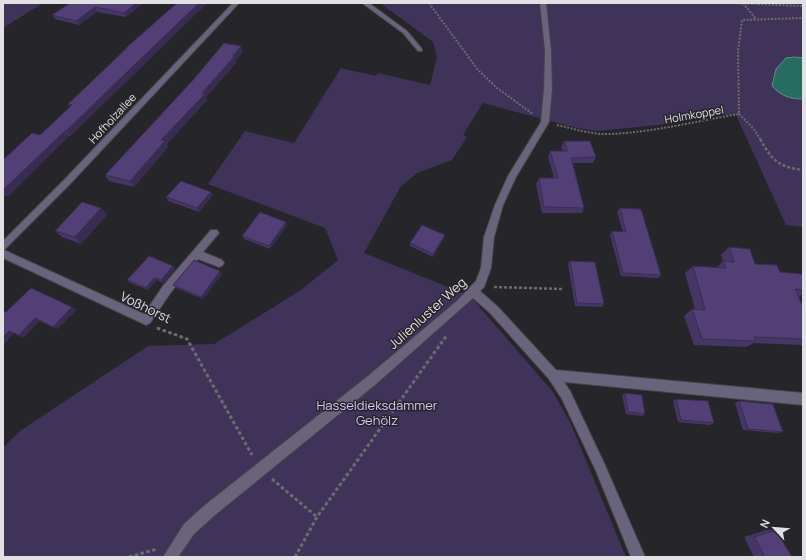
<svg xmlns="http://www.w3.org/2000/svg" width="806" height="560" viewBox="0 0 806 560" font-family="Manrope,sans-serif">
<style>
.green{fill:#40335a}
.water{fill:#276c5e;stroke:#5f8f86}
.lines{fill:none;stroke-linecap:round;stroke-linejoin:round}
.minor-casing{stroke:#444347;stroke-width:2}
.path-far2{stroke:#6c6b6e;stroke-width:2;stroke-dasharray:2 1.5;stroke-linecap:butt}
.path-far1{stroke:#6c6b6e;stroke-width:2.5;stroke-dasharray:3 2;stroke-linecap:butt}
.path{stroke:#6c6b6e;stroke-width:3;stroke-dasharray:3.5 2.5;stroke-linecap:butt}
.minor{fill:#6a637c;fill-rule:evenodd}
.wall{fill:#463665}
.shaded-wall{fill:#392c52}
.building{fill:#513f75;stroke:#392c52}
.labels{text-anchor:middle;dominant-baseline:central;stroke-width:3;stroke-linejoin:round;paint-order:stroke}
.far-street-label{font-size:11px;fill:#e1e0e3;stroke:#262529}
.street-label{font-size:13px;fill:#e1e0e3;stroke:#262529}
.park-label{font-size:13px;fill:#d6c7fb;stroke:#262529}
</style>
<rect width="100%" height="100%" fill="#262529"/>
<g class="green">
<polygon points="3,3 43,3 3,28"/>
<polygon points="380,3 757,3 803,4 803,58 795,57 792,99 803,99 803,227 786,225 736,115 720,115 658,125 597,131 577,128 483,103 463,135 467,137 452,160 417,173 401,186 364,253 470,296 553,392 570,422 626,557 3,557 3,448 20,431 148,346 214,344 301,290 338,260 325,228 208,184 245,131 294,143 341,68 376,76 378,73 430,85 437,57 433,42"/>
</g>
<path class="water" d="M795,57L803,58V99C790,99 781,96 772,86L776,69L786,58Z"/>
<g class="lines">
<defs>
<g id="minor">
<polygon points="233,3 239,3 70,184 4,250 144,314 163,286 211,230 217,230 219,233 203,252 222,260 224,263 222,266 219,267 198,259 171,292 150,323 146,325 3,258 3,241 64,180"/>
<polygon points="362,3 369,3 407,31 422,49 422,51 418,51 403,33"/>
<polygon points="540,3 546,3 551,50 552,89 549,122 516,177 503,205 494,237 491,268 484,287 480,291 498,307 556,370 803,393 803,405 564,382 570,391 604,463 645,557 631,557 596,471 562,399 549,379 490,313 473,298 376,384 215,515 194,534 178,557 163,557 184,524 205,505 368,376 457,301 476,281 481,268 484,237 495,205 508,176 541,122 544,89 545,50"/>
</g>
</defs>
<use href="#minor" class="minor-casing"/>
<g class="path-far2">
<polyline points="429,3 478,70 497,88 533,114"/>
<polyline points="730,3 803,6"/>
<polyline points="743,3 756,19"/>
<polyline points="739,114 753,128 761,140"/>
<path d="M557,125C575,129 593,135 611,134C654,132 697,121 739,114L738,51L742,20L803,18"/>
</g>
<g class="path-far1">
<path d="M760,139C772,160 778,167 803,170"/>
<polyline points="494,287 563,289"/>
</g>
<g class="path">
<polyline points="157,328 187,339 252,455"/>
<polyline points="272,479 317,517"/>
<polyline points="129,557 157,549"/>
<polyline points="295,557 317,517 447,335"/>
</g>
<use href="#minor" class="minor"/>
</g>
<g class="wall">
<polygon points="70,3 143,3 126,17 97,12 79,25 55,19 52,15"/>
<polygon points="177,3 207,3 130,78 70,136 69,136 8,196 3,194 3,160 40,135 70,107 68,104 126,48"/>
<polygon points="243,52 235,61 236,63 206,97 207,100 167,144 168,147 134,187 109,181 105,175"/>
<polygon points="564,141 596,157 593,163 573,163 584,208 582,213 542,213 536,184 539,178 554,178 548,157 550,151 563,151 561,147"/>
<polygon points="213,195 199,212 168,201 166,197"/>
<polygon points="101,208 107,215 81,244 62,237 55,231"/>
<polygon points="620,208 661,275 658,278 621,276 610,235 612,231 623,232 617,212"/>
<polygon points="286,222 287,225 270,249 244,239 242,236"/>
<polygon points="445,235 444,238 433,257 410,246 410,243"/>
<polygon points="729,247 755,264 780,272 803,276 803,294 799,297 803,307 803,345 754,343 746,347 694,345 684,316 692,309 695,309 685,273 693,266 716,268 723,261 721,255"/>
<polygon points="570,261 604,304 602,307 575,306 568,264"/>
<polygon points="175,269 163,283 157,280 148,290 130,283 127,280"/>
<polygon points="222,274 203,299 176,288 173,285"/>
<polygon points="72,307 76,310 57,329 39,321 23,338 14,333 3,345 3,311 6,312"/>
<polygon points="625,393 645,414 642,416 626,414 622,395"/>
<polygon points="676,399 714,423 709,425 678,422 673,401"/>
<polygon points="739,401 783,432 778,433 743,430 735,403"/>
<polygon points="766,530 776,530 792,557 754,557 744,537"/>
</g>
<g class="shaded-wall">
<polygon points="136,3 143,3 126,17 124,13"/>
<polygon points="199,3 207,3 130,78 70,136 66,131 127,72"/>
<polygon points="95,7 97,12 79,25 76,21"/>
<polygon points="241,46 243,52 235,61 236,63 206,97 207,100 167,144 168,147 134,187 130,181 161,140 202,93"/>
<polygon points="65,131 69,136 8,196 3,192 3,190"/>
<polygon points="211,192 213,195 199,212 197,208"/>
<polygon points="101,208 107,215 81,244 75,237"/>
<polygon points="286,222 287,225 270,249 269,246"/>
<polygon points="445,235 444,238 433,257 433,254"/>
<polygon points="173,266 175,269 163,283 161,280"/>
<polygon points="220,271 222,274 203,299 201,297"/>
<polygon points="154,278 157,280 148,290 146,288"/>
<polygon points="72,307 76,310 57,329 53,327"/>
<polygon points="35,318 39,321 23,338 19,335"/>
<polygon points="9,331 14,333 3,345 3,337"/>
</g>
<g class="building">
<polygon points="70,3 136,3 124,13 95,7 76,21 52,15"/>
<polygon points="177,3 199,3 127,72 66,131 65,131 3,190 3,160 32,133 40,135 72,105 68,104 127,48 126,48"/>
<polygon points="224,43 241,46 233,56 234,57 202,93 205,94 161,140 165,141 130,181 105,175 193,80"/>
<polygon points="564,141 590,141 596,157 571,158 584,208 544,207 539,178 558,178 550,151 567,151"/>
<polygon points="181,181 211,192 197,208 166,197"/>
<polygon points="82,202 101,208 75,237 55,231"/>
<polygon points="620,208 641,209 661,275 623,273 612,231 626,232"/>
<polygon points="260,212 286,222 269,246 242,236"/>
<polygon points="422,225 445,235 433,254 410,243"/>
<polygon points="729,247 750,249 755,264 777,265 780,272 802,274 803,276 803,290 795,289 803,307 803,339 754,337 756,341 702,339 692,309 705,310 693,266 726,268 723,261 734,262"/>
<polygon points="149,256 173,266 161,280 154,278 146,288 127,280"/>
<polygon points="194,260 220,271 201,297 173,285"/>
<polygon points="570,261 595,262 604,304 577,303"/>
<polygon points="31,288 72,307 53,327 35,318 19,335 9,331 3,337 3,311 6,312"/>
<polygon points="625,393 642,395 645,414 628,412"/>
<polygon points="676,399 708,401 714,423 681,420"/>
<polygon points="739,401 773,404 783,432 748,429"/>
<polygon points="776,530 792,557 765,557 754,537"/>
</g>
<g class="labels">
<g class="far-street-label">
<text transform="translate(694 114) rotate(-10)">Holmkoppel</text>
<text transform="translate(112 118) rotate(-47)">Hofholzallee</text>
</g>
<g class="street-label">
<text transform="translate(146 307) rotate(26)">Voßhorst</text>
<text transform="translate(427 313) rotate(-42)">Julienluster Weg</text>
</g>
<g class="park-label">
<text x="377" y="405">Hasseldieksdammer<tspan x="377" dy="15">Gehölz</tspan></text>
</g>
</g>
<rect width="806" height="560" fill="none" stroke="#e1e0e3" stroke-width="8"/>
<g transform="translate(774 528) rotate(296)" stroke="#262529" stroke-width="3" paint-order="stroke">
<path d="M0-3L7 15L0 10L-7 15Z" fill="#e1e0e3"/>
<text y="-6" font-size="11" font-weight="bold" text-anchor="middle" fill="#e1e0e3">N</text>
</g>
</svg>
